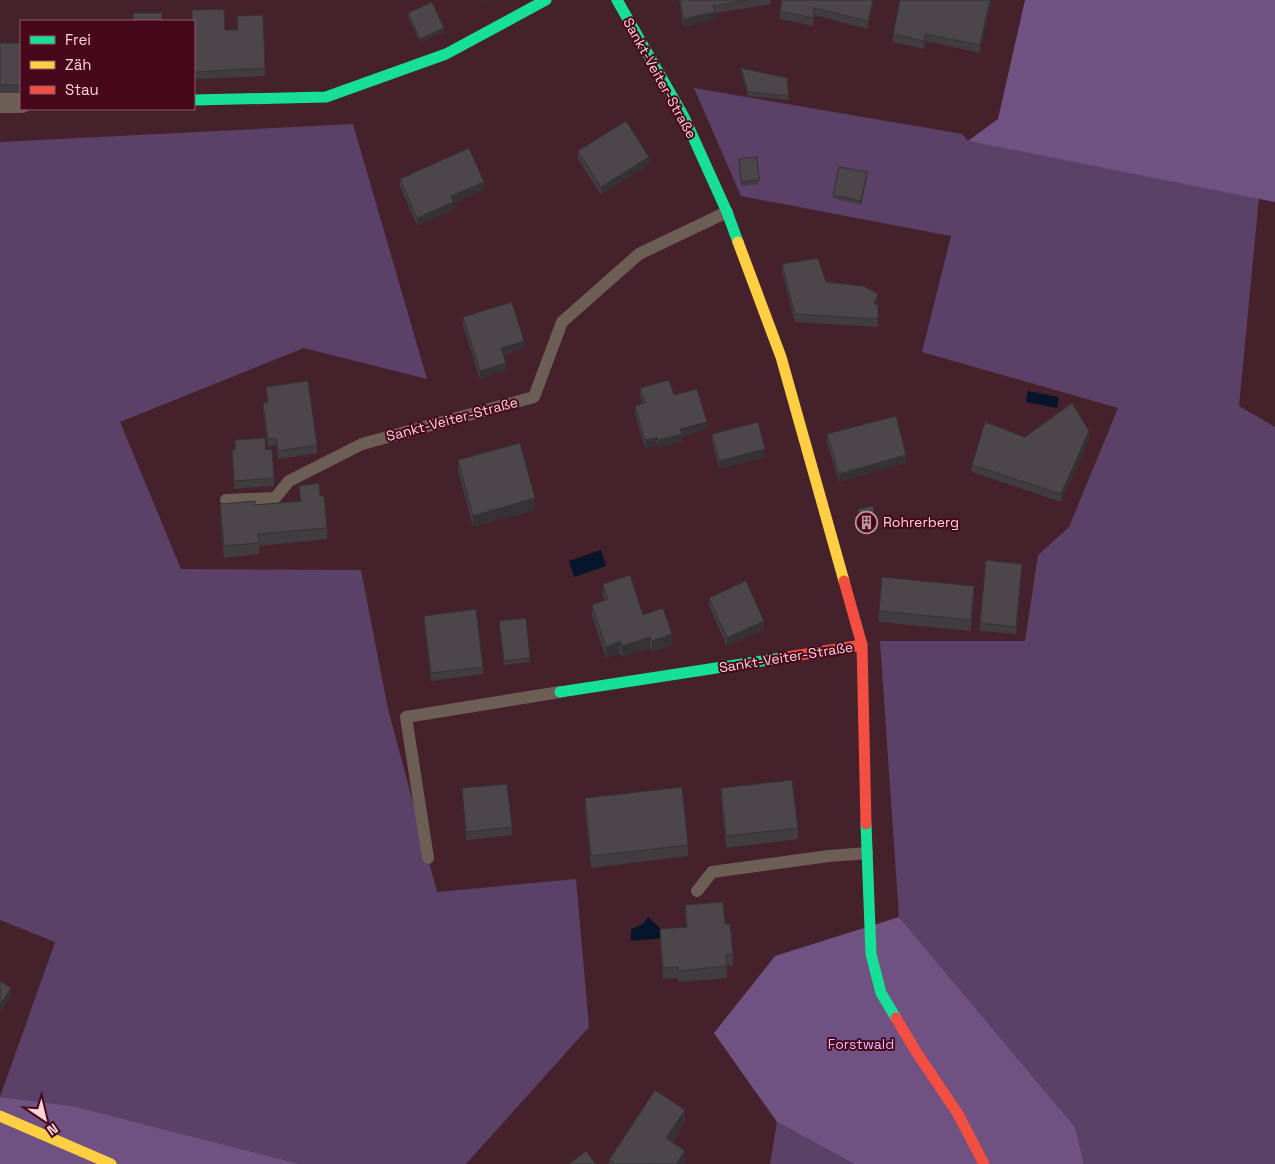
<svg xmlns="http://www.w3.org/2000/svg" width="1275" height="1164" viewBox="0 0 1275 1164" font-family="'Space Grotesk',sans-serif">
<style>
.green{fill:#5b4068}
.forest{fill:#705282}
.water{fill:#061529}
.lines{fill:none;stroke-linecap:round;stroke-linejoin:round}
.lane{stroke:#6d5e55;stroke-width:12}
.street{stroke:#6d5e55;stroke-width:24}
.fast{stroke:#16e098;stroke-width:11}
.slow{stroke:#ffcf43;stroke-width:11}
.jam{stroke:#f24e42;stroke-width:11}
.wall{fill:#413c40}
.shaded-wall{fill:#353134}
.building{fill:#4c464a;stroke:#353134}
.labels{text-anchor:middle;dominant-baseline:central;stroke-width:4;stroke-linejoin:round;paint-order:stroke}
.street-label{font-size:14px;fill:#fcd3d9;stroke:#47081c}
.poi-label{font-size:14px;fill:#fcd3d9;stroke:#47081c;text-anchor:start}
.park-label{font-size:14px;fill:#e0befe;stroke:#47081c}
</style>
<rect width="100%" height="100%" fill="#45222b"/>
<g class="green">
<polygon points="694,88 962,134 968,141 1259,198 1239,406 1275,427 1275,1164 1084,1164 1075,1127 899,917 880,641 1025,641 1038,555 1069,527 1118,408 922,352 951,236 741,196"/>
<polygon points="353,124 427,379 304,348 120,422 181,569 361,570 388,709 437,892 576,879 589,1027 466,1164 300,1164 73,1106 0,1097 55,942 0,920 0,142"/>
<polygon points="777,1122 854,1164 770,1164"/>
</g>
<g class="forest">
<polygon points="1025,0 1275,0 1275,202 968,141 998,119"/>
<polygon points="899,917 1075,1127 1084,1164 854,1164 777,1122 714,1033 775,956"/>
<polygon points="0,1097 73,1106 300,1164 0,1164"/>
</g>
<g class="water">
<polygon points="1028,391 1059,397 1057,408 1026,402"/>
<polygon points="601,550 606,566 574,577 569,561"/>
<polygon points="648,917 665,933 664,938 631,941 631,929 643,924"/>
</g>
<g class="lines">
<g class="lane">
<polyline points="226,500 275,498 289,481 362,444 534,397 562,322 639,254 727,212"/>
<polyline points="428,858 406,717 560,692"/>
<polyline points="697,891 712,872 829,856 867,853"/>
</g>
<polyline class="street" points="0,101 21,101"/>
<g class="fast">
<polyline points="617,0 684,117 727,212 738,242"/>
<polyline points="194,100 326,97 446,54 546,0"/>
<polyline points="560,692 781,658"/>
<polyline points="866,824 871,954 881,993 896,1018"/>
</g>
<g class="slow">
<polyline points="738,242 781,357 844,581"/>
<polyline points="0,1116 111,1164"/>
</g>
<g class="jam">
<polyline points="844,581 862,645 866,824"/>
<polyline points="781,658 862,645"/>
<polyline points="896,1018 915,1050 958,1114 984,1164"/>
</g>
</g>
<g class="wall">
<polygon points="679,0 771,0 771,4 715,13 715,20 683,27"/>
<polygon points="782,0 874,0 868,29 814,15 813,26 780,19 780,11"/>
<polygon points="900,0 992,0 980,53 925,41 924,49 893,42 893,34"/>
<polygon points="408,13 444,32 420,43 408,17"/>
<polygon points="225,30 265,68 265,76 194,79 194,64"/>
<rect x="0" y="43" width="21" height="50"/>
<polygon points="741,68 789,96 789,100 748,96 741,71"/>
<polygon points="578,151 649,164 601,195 578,159"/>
<polygon points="757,157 759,184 741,186 739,163"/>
<polygon points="867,176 861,205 833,198 833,195"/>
<polygon points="400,179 484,190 453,203 453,210 417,226 400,186"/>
<polygon points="782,264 826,282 878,302 877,305 878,327 795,322 782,272"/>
<polygon points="463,317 524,348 503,355 506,371 480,379 463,325"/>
<polygon points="266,387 317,445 317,453 278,459 276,445 268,447 263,411 263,403 267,403"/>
<polygon points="640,388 674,395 707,429 682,437 682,441 658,448 657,445 645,448 635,414 635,406 643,404 640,396"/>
<polygon points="712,434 765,457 719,469 712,441"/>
<polygon points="827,434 906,463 839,482 827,442"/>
<polygon points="1025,437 1089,439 1061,502 972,472 972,465"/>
<polygon points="235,440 266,450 274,478 274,486 234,489 232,450 235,450"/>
<polygon points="458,460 535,510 473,527 458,471"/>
<polygon points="299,486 320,496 327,528 327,539 259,546 259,554 224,558 220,515 220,504 255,505 300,501"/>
<polygon points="858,509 876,527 876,531 861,533"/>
<polygon points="1022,571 1016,634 980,631 980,623"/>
<polygon points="603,584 643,615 672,646 652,652 650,648 622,657 620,653 606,658 592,616 592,605 605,600 603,595"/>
<polygon points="974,597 971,631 879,622 879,611"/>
<polygon points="709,598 764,629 727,646 709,606"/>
<polygon points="424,616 483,667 483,674 431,681 424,623"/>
<polygon points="499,621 530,658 530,662 504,665"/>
<polygon points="462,788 512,827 512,835 466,840"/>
<polygon points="721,788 798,828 798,839 726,848 721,799"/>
<polygon points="585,798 688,845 688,856 591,868 585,809"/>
<polygon points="685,905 725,924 733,954 733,966 727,966 727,978 678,982 678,978 663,979 660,941 660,929 686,927"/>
<polygon points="685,1121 672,1142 685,1162 684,1164 609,1164 609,1160"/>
</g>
<g class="shaded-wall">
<polygon points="482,0 489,0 482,4"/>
<polygon points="873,0 874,0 868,29 868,21"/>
<polygon points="990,0 992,0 980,53 980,45"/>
<polygon points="715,12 715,20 683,27 683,19"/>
<polygon points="444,28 444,32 420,43 420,39"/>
<polygon points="649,157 649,164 601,195 601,187"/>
<polygon points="867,172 867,176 861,205 861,201"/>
<polygon points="484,182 484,190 453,203 453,210 417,226 417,218 451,196"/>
<polygon points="878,294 878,302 874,312 874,304"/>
<polygon points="524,341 524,348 501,355 501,348"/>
<polygon points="506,363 506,371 480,379 480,371"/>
<polygon points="707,422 707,429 682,437 682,441 658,448 658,440 680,429"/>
<polygon points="1089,431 1089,439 1061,502 1061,494"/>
<polygon points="657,437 657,445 645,448 645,440"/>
<polygon points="765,449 765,457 719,469 719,461"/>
<polygon points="906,455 906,463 839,482 839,474"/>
<polygon points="535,498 535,510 473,527 473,516"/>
<polygon points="1022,564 1022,571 1016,634 1016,627"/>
<polygon points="974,586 974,597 971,631 971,620"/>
<polygon points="764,621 764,629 727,646 727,638"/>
<polygon points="672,634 672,646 652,652 652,641"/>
<polygon points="650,637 650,648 622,657 622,646"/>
<polygon points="620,641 620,653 606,658 606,647"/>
<polygon points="11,988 11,996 0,1012 0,1005"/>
<polygon points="685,1110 685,1121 666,1150 666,1138"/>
<polygon points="685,1151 685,1162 684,1164 676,1164"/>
</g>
<g class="building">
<polygon points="680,0 748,0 713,6 715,12 683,19"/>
<polygon points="782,0 873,0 868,21 814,8 813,18 780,11"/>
<polygon points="900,0 990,0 980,45 925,34 924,41 893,34"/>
<polygon points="432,2 444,28 420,39 408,13"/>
<polygon points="224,9 225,30 238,30 237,16 263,15 265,68 194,72 194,21 192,21 192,10"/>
<rect x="133" y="13" width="29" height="8"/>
<rect x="0" y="43" width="21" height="42"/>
<polygon points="741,68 787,78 789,96 748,92"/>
<polygon points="626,121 649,157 601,187 578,151"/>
<polygon points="469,148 484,182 451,196 453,202 417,218 400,179"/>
<polygon points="757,157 759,180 741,182 739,159"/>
<polygon points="839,167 867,172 861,201 833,195"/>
<polygon points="818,258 826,282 863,286 878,294 874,304 878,305 878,319 795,314 782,264"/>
<polygon points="512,302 524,341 501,348 506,363 480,371 463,317"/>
<polygon points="669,380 674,395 697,389 707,422 680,429 682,434 658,440 657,437 645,440 635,406 645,403 640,388"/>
<polygon points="308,381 317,445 278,451 276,438 268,439 263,403 268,402 266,387"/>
<polygon points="1072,403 1089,431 1061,494 972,465 985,422 1025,437"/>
<polygon points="896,416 906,455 839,474 827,434"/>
<polygon points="758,422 765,449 719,461 712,434"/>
<polygon points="265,438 266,450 272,449 274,478 234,481 232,450 235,450 235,440"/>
<polygon points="520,443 535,498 473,516 458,460"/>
<polygon points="319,483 320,496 324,496 327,528 258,534 259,543 224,546 220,504 255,501 255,505 301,501 299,486"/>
<polygon points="873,506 876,527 861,529 858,509"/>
<polygon points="986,560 1022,564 1016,627 980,623"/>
<polygon points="630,575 643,615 663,608 672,634 652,641 650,637 622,646 620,641 606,647 592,605 608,599 603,584"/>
<polygon points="882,577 974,586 971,620 879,611"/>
<polygon points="746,581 764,621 727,638 709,598"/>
<polygon points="476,609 483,667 431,673 424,616"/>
<polygon points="526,618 530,658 504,661 499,621"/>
<polygon points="792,780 798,828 726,836 721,788"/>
<polygon points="507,784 512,827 466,832 462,788"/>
<polygon points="682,787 688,845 591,856 585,798"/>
<polygon points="723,902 725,924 730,924 733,954 726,955 727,966 678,971 678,967 663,968 660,929 687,927 685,905"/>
<polygon points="0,981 11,988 0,1005"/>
<polygon points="655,1090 685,1110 666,1138 685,1151 676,1164 650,1164 649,1163 649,1164 615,1164 609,1160"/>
<polygon points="586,1151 596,1164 569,1164"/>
</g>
<defs>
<symbol id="building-ring" viewBox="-11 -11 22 22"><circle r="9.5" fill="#47081c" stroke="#bc959c" stroke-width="1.5"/><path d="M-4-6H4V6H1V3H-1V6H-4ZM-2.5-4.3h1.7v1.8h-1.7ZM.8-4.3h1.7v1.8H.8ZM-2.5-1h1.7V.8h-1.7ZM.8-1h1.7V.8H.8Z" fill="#bc959c"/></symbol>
</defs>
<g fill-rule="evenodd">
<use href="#building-ring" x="854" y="510" width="25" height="25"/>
</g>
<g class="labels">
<g class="street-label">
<text transform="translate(660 78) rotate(61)">Sankt-Veiter-Straße</text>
<text transform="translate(452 419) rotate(-15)">Sankt-Veiter-Straße</text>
<text transform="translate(786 657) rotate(-9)">Sankt-Veiter-Straße</text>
</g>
<g class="poi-label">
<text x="883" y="522">Rohrerberg</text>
</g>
<g class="park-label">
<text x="861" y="1044">Forstwald</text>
</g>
</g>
<rect x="20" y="20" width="175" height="90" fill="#47081c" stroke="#8f5968"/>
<rect x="30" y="36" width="25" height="8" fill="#16e098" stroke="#8f5968"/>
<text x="65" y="45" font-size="15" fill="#fcd3d9">Frei</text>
<rect x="30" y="61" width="25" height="8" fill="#ffcf43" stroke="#8f5968"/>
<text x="65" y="70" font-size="15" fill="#fcd3d9">Zäh</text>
<rect x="30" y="86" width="25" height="8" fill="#f24e42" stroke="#8f5968"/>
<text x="65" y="95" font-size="15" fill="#fcd3d9">Stau</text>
<g transform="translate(45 1119) rotate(145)" stroke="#47081c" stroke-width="4" paint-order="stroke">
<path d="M0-4L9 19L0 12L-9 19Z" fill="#fcd3d9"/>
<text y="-8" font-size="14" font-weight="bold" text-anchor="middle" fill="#fcd3d9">N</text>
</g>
</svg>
